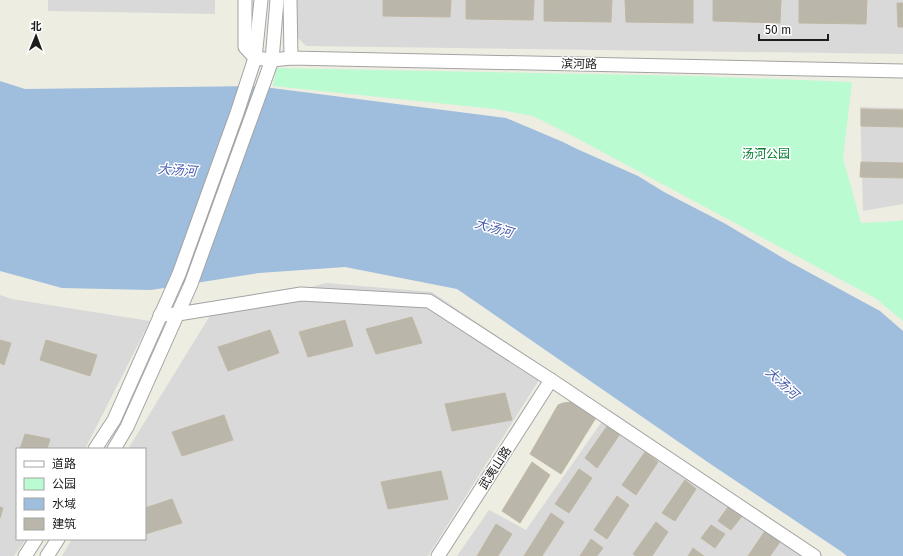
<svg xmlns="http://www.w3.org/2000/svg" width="903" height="556" viewBox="0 0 903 556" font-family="'Fira Sans','Noto Sans SC',sans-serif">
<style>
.residential{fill:#dad9d9}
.park{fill:#bafbd2}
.water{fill:#9fbddd}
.building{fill:#bab6aa;stroke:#c0b8a3}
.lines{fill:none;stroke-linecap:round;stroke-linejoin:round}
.minor-casing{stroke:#a3a3a3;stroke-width:15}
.minor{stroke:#fff;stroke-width:13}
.labels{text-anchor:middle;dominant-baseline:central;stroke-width:3;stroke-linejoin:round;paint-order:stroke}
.street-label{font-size:12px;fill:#1c1c1c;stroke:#fff}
.park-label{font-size:12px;fill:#077c33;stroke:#fff}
.water-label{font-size:13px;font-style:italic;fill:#465cae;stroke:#fff}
</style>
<rect width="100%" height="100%" fill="#eeede1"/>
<g class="residential">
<polygon points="48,0 215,0 215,14 48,11"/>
<polygon points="293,0 903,0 903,54 306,46 294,34"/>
<polygon points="860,107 903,108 903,204 863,211"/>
<polygon points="326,283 432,292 546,369 428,556 62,556 72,539 145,539 145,449 128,449 211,314"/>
<polygon points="0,295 12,299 150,321 85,449 17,449 17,539 26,539 14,556 0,556"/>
<polygon points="610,410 823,556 457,556 489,510 526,530"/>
</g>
<polygon class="park" points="276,68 694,76 852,82 843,158 861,223 899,221 903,220 903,321 875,298 569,134 533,116 495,109 273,86"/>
<polygon class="water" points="0,81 25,89 256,86 506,118 563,142 577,149 638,176 664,192 724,223 788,261 880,311 903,331 903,556 847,556 842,552 712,465 457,289 345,267 259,273 151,290 62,288 0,271"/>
<g class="building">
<polygon points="383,0 451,0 450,17 383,16"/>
<polygon points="466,0 534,0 533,20 466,19"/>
<polygon points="544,0 612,0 611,22 544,21"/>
<polygon points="625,0 693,0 693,23 626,22"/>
<polygon points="713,0 781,0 780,23 713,21"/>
<polygon points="799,0 867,0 866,24 799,23"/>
<polygon points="897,3 903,3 903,27 898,27"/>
<polygon points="861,109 903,110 903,127 861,126"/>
<polygon points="861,162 903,163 903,178 860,177"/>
<polygon points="412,317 422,343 376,354 366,329"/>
<polygon points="345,320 353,346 308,357 299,332"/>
<polygon points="270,330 279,353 228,371 218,347"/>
<polygon points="0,340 11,343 4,365 0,363"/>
<polygon points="46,340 97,355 90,376 40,360"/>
<polygon points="505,393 512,420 452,431 445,404"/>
<polygon points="571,402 576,404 597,416 561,474 530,454 558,405 563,403"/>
<polygon points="224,415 233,440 182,456 172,432"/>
<polygon points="607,426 620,434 597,468 585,458"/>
<polygon points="25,434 50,439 47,449 20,449"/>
<polygon points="645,452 658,462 636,495 622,485"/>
<polygon points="532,462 550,475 520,523 502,511"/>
<polygon points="579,469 592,478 569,513 555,504"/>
<polygon points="441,471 448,499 388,509 381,482"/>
<polygon points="685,480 696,489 675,521 662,513"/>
<polygon points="617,496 629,505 607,539 594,530"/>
<polygon points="172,499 182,523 145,534 145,508"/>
<polygon points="0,507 3,508 0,518"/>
<polygon points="728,507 742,516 731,530 718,521"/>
<polygon points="551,513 564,522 542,556 524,556"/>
<polygon points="656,522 668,532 652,556 636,556 633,554"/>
<polygon points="496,524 512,534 498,556 477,556"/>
<polygon points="711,525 725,534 715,548 701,538"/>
<polygon points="765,531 780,542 770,556 748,556"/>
<polygon points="591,539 603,548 597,556 580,556"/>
<polygon points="693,548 704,556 688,556"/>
</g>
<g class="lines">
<defs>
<g id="minor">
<polyline points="245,0 245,47 255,58"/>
<polyline points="290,0 291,58"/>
<polyline points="255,58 272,60 291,58 903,71"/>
<polyline points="160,315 178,314 301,294 429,301 551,380 814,556"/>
<polyline points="95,449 114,420 179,274 237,113 255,58 261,0"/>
<polyline points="114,449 127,427 191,284 272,60 277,0"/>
<polyline points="25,556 36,539"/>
<polyline points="47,556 58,539"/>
<polyline points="438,556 551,380"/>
</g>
</defs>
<use href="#minor" class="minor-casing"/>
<use href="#minor" class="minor"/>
</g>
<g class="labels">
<g class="street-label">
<text transform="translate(579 64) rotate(1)">滨河路</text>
<text transform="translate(495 468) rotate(-57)">武夷山路</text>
</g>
<g class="park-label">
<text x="766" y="154">汤河公园</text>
</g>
<g class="water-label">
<text transform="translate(177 170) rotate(4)">大汤河</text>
<text transform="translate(494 228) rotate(16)">大汤河</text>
<text transform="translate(782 383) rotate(43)">大汤河</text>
</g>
</g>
<rect x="16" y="448" width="130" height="92" fill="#ffffff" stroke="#a4a4a4"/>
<rect x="24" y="461" width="20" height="6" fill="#ffffff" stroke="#a4a4a4"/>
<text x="52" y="468" font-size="12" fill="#1c1c1c">道路</text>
<rect x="24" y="478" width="20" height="12" fill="#bafbd2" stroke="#a4a4a4"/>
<text x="52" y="488" font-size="12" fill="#1c1c1c">公园</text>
<rect x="24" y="498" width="20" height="12" fill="#9fbddd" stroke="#a4a4a4"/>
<text x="52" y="508" font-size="12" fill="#1c1c1c">水域</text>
<rect x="24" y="518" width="20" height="12" fill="#bab6aa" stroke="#a4a4a4"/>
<text x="52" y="528" font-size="12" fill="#1c1c1c">建筑</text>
<g transform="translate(36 36) rotate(1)" stroke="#ffffff" stroke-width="3" paint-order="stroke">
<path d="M0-3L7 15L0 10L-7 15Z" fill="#1c1c1c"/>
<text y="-6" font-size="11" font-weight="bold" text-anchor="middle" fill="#1c1c1c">北</text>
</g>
<path d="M759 34v6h69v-6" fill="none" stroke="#1c1c1c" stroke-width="2"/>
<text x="765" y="34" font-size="12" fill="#1c1c1c" stroke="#ffffff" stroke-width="3" paint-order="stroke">50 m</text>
</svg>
